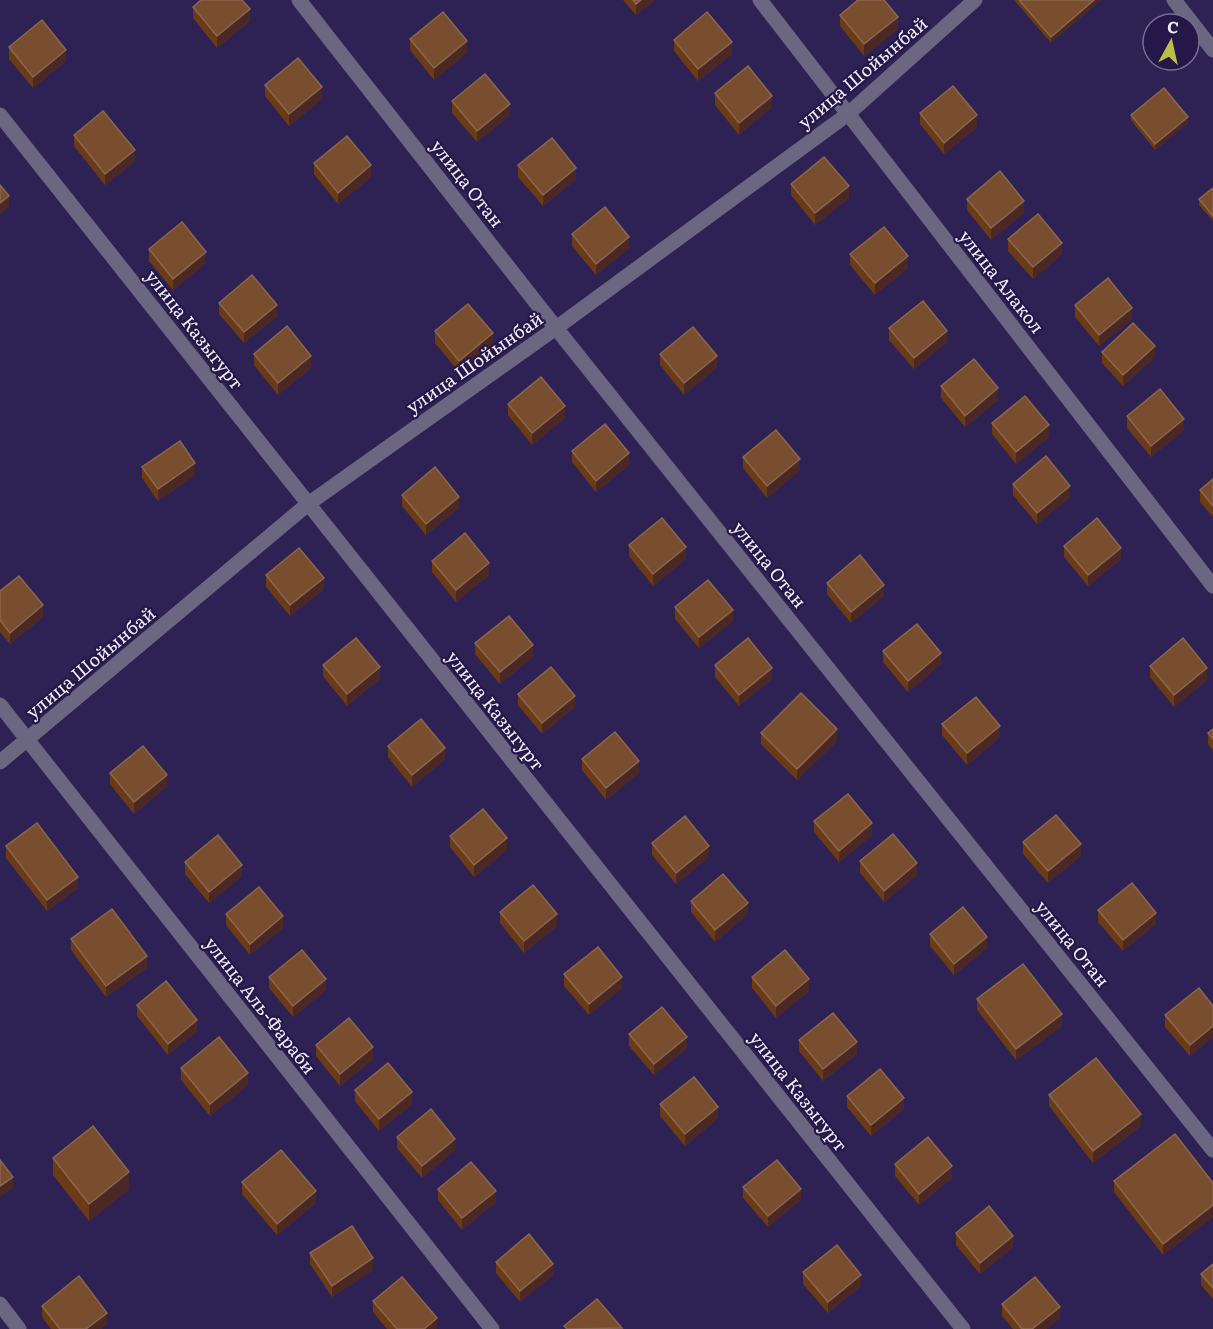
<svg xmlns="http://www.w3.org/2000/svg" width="1213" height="1329" viewBox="0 0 1213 1329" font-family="Literata,serif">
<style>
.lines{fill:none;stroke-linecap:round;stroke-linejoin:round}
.street{stroke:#6b6780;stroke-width:15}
.wall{fill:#6a3b16}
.shaded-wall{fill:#4c2825}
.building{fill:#784e2f;stroke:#8b674f;stroke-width:1.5}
.labels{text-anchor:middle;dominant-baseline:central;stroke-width:4.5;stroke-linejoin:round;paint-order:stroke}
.street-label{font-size:18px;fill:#f0eefb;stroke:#251748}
</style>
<rect width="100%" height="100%" fill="#2e2154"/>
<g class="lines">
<g class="street">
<polyline points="299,0 556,328 1213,1150"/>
<polyline points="760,0 1213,586"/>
<polyline points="1174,0 1213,50"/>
<polyline points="0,115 963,1329"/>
<polyline points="0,705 492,1329"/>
<polyline points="0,762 308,504 556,328 848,114 975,0"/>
<polyline points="0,1304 19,1329"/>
</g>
</g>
<g class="wall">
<polygon points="623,0 655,0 636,15"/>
<polygon points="1014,0 1101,0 1051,43"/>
<polygon points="193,7 250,21 217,48 193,18"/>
<polygon points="840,15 898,29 864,56 840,26"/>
<polygon points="410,39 467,53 434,80 410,50"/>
<polygon points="674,40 732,54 698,81 674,51"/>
<polygon points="9,47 66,61 33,88 9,59"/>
<polygon points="265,85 322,99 289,126 265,96"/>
<polygon points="715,93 772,107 739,135 715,105"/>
<polygon points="452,101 510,115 477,142 452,113"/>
<polygon points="920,113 977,127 944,154 920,124"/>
<polygon points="1131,115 1188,123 1155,150 1131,120"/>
<polygon points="74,135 135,161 105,185 74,146"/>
<polygon points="314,163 371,177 338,204 314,174"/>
<polygon points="518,165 576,179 543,206 518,177"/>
<polygon points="791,184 849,198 815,225 791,195"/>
<polygon points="1213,188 1213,221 1199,205 1199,199"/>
<polygon points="967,199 1024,213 991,240 967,210"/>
<polygon points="572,234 629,248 596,275 572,246"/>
<polygon points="1008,239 1062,254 1033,279 1008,251"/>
<polygon points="149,249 206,263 173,290 149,261"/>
<polygon points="850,254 908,268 875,295 850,265"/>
<polygon points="219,303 277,316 244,343 219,314"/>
<polygon points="1075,305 1132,319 1099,346 1075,317"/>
<polygon points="889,328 947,342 914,369 889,340"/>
<polygon points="435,331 493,345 459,372 435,343"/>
<polygon points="1102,352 1155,357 1123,386 1102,363"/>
<polygon points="254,354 311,368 278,395 254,365"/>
<polygon points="660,354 717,367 684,395 660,365"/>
<polygon points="941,386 998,400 965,427 941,398"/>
<polygon points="508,404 565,418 532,445 508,415"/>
<polygon points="1127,416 1184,430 1151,457 1127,428"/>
<polygon points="992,423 1049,437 1016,464 992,434"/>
<polygon points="572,451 629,465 596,492 572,462"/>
<polygon points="743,457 800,470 767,498 743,468"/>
<polygon points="142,467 195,475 158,501 142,478"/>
<polygon points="1213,479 1213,517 1200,502 1200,490"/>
<polygon points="1013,484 1070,497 1037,524 1013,495"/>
<polygon points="402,495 459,508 426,535 402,506"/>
<polygon points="629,545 686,559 653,586 629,556"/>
<polygon points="1064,546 1121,559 1088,586 1064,557"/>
<polygon points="432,561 489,575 456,602 432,572"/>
<polygon points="266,575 324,589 290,616 266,587"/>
<polygon points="827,583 884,596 851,623 827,594"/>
<polygon points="0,591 43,617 10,644 0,632"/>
<polygon points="675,607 733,621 699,648 675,619"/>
<polygon points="475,643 533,657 500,684 475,654"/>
<polygon points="883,651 941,664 908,692 883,662"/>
<polygon points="323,665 380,679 347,706 323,676"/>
<polygon points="715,665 772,679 739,706 715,677"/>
<polygon points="1150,666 1207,680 1174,707 1150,677"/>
<polygon points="518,694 575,707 542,734 518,705"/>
<polygon points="942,724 1000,737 967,765 942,735"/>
<polygon points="1213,729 1213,751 1208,744 1208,733"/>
<polygon points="761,733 837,741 797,780 761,744"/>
<polygon points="388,746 445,759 412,787 388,757"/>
<polygon points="582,759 639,773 606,800 582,770"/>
<polygon points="110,773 167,786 134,814 110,784"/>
<polygon points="814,821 872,835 839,862 814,832"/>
<polygon points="450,836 507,850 474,877 450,847"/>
<polygon points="1023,842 1081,856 1048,883 1023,854"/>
<polygon points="652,843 709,857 676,884 652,855"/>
<polygon points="6,846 78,888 47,911 6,858"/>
<polygon points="860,861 917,875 884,902 860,873"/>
<polygon points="185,862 242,876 209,903 185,874"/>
<polygon points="691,901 748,914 715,942 691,912"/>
<polygon points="1098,910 1156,924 1123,951 1098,922"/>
<polygon points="500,912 557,926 524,953 500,923"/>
<polygon points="226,914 283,928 250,955 226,925"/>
<polygon points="930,934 987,948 954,975 930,946"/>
<polygon points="71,939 147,968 106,997 71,950"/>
<polygon points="564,974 622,988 589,1015 564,986"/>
<polygon points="269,977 326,990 293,1017 269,988"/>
<polygon points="752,977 809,991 776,1018 752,988"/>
<polygon points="977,999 1062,1026 1016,1060 977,1010"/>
<polygon points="137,1005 197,1031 168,1055 137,1016"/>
<polygon points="1213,1006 1213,1037 1190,1056 1165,1027 1165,1015"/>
<polygon points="629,1034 687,1048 654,1075 629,1046"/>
<polygon points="799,1040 857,1054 823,1081 799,1051"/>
<polygon points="316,1045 373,1059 340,1086 316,1056"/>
<polygon points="181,1068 248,1085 210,1116 181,1080"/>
<polygon points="355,1090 412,1104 379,1131 355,1101"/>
<polygon points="1049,1095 1141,1126 1093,1163 1049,1106"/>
<polygon points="847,1096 904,1109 871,1136 847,1107"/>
<polygon points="660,1104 718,1118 685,1146 660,1116"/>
<polygon points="397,1137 455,1150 422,1178 397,1148"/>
<polygon points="53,1158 129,1189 89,1221 53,1175"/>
<polygon points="895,1164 952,1178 919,1205 895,1176"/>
<polygon points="1114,1181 1213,1183 1213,1217 1163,1255 1114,1192"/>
<polygon points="242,1182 316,1203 277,1235 242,1194"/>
<polygon points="743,1187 801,1200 768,1227 743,1198"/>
<polygon points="438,1189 496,1202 462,1230 438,1200"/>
<polygon points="956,1233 1013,1247 980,1274 956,1245"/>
<polygon points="310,1253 373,1270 332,1297 310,1264"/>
<polygon points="496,1262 553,1275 520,1302 496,1273"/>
<polygon points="1213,1264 1213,1299 1201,1285 1201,1274"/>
<polygon points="803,1272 861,1286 828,1313 803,1284"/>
<polygon points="373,1301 437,1329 387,1329 373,1312"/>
<polygon points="1002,1304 1060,1318 1046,1329 1013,1329 1002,1316"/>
<polygon points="42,1306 107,1324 101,1329 51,1329 42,1317"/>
</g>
<g class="shaded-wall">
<polygon points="641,0 655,0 636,15 636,4"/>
<polygon points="1094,0 1101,0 1051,43 1051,37"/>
<polygon points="250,9 250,21 217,48 217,36"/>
<polygon points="898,17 898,29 864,56 864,44"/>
<polygon points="467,41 467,53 434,80 434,68"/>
<polygon points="732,42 732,54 698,81 698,69"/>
<polygon points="66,50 66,61 33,88 33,77"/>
<polygon points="322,87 322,99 289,126 289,114"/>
<polygon points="772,96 772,107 739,135 739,123"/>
<polygon points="510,104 510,115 477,142 477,131"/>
<polygon points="977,115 977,127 944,154 944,143"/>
<polygon points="1188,117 1188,123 1155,150 1155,144"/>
<polygon points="135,150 135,161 105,185 105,174"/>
<polygon points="371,165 371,177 338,204 338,193"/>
<polygon points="576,168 576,179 543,206 543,195"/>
<polygon points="849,186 849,198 815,225 815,213"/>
<polygon points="9,196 9,207 0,215 0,203"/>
<polygon points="1024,201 1024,213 991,240 991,228"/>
<polygon points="629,237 629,248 596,275 596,264"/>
<polygon points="1062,243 1062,254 1033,279 1033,267"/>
<polygon points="206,252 206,263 173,290 173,279"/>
<polygon points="908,256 908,268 875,295 875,283"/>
<polygon points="277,305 277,316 244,343 244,332"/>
<polygon points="1132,308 1132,319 1099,346 1099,335"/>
<polygon points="947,331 947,342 914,369 914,358"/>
<polygon points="493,333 493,345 459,372 459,361"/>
<polygon points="1155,346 1155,357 1123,386 1123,375"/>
<polygon points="311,356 311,368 278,395 278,383"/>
<polygon points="717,356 717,367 684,395 684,383"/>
<polygon points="998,388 998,400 965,427 965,416"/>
<polygon points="565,406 565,418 532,445 532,433"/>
<polygon points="1184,419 1184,430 1151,457 1151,446"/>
<polygon points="1049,425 1049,437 1016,464 1016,452"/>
<polygon points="629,453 629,465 596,492 596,481"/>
<polygon points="800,459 800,470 767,498 767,486"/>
<polygon points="195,463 195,475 158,501 158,489"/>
<polygon points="1070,486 1070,497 1037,524 1037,513"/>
<polygon points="459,497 459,508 426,535 426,524"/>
<polygon points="686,547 686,559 653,586 653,574"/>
<polygon points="1121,548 1121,559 1088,586 1088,575"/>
<polygon points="489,563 489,575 456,602 456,590"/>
<polygon points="324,578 324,589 290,616 290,605"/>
<polygon points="884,585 884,596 851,623 851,612"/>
<polygon points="43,605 43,617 10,644 10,633"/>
<polygon points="733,610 733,621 699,648 699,637"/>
<polygon points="533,645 533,657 500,684 500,672"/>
<polygon points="941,653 941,664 908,692 908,681"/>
<polygon points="380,667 380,679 347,706 347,694"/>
<polygon points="772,668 772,679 739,706 739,695"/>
<polygon points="1207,668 1207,680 1174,707 1174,695"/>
<polygon points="575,696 575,707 542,734 542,723"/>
<polygon points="1000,726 1000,737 967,765 967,753"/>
<polygon points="837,729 837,741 797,780 797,769"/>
<polygon points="445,748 445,759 412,787 412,775"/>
<polygon points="639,761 639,773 606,800 606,788"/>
<polygon points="167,775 167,786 134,814 134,802"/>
<polygon points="872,823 872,835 839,862 839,851"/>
<polygon points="507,838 507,850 474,877 474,865"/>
<polygon points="1081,844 1081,856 1048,883 1048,871"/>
<polygon points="709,846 709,857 676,884 676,873"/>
<polygon points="917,863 917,875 884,902 884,891"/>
<polygon points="242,865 242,876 209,903 209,892"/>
<polygon points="78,877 78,888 47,911 47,900"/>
<polygon points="748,903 748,914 715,942 715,930"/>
<polygon points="1156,913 1156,924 1123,951 1123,940"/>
<polygon points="557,914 557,926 524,953 524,941"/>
<polygon points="283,916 283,928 250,955 250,944"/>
<polygon points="987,937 987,948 954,975 954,964"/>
<polygon points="147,956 147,968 106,997 106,986"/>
<polygon points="622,977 622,988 589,1015 589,1004"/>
<polygon points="326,979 326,990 293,1017 293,1006"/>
<polygon points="809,979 809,991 776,1018 776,1006"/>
<polygon points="1062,1014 1062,1026 1016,1060 1016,1049"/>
<polygon points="197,1020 197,1031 168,1055 168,1044"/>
<polygon points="1213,1026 1213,1037 1190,1056 1190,1045"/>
<polygon points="687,1037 687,1048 654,1075 654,1064"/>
<polygon points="857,1042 857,1054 823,1081 823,1069"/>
<polygon points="373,1047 373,1059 340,1086 340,1074"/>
<polygon points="248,1073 248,1085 210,1116 210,1104"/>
<polygon points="412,1092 412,1104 379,1131 379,1119"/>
<polygon points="904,1098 904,1109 871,1136 871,1125"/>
<polygon points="718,1107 718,1118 685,1146 685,1134"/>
<polygon points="1141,1114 1141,1126 1093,1163 1093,1151"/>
<polygon points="455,1139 455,1150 422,1178 422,1166"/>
<polygon points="952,1166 952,1178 919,1205 919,1194"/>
<polygon points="129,1172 129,1189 89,1221 89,1204"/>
<polygon points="13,1177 13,1188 0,1197 0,1186"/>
<polygon points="801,1189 801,1200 768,1227 768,1216"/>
<polygon points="316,1191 316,1203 277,1235 277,1224"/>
<polygon points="496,1191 496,1202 462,1230 462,1218"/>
<polygon points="1213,1205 1213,1217 1163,1255 1163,1244"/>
<polygon points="1013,1236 1013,1247 980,1274 980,1263"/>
<polygon points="373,1258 373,1270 332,1297 332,1286"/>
<polygon points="553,1264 553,1275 520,1302 520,1291"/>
<polygon points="861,1275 861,1286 828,1313 828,1302"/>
<polygon points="1060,1307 1060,1318 1046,1329 1032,1329"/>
<polygon points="107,1313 107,1324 101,1329 86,1329"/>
<polygon points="437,1318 437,1329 424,1329"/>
</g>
<g class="building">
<polygon points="201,0 242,0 250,9 217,36 193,7"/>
<polygon points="633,0 641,0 636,4"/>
<polygon points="858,0 884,0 898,17 864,44 840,15"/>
<polygon points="1019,0 1094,0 1051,37"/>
<polygon points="443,12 467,41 434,68 410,39"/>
<polygon points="707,12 732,42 698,69 674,40"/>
<polygon points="42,20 66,50 33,77 9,47"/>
<polygon points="298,58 322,87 289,114 265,85"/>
<polygon points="748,66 772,96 739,123 715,93"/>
<polygon points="485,74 510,104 477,131 452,101"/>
<polygon points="953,86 977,115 944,143 920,113"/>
<polygon points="1164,88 1188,117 1155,144 1131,115"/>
<polygon points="103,111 135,150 105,174 74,135"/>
<polygon points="347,136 371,165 338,193 314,163"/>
<polygon points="552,138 576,168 543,195 518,165"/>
<polygon points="824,157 849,186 815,213 791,184"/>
<polygon points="1000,171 1024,201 991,228 967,199"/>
<polygon points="0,185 9,196 0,203"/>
<polygon points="1213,188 1213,216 1199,199"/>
<polygon points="605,207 629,237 596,264 572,234"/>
<polygon points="1038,214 1062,243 1033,267 1008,239"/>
<polygon points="182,222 206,252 173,279 149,249"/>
<polygon points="884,227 908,256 875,283 850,254"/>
<polygon points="252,275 277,305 244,332 219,303"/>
<polygon points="1108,278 1132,308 1099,335 1075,305"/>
<polygon points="923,301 947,331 914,358 889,328"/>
<polygon points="468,304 493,333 459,361 435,331"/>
<polygon points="1133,323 1155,346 1123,375 1102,352"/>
<polygon points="287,326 311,356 278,383 254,354"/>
<polygon points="693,327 717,356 684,383 660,354"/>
<polygon points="974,359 998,388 965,416 941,386"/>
<polygon points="541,377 565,406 532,433 508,404"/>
<polygon points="1160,389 1184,419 1151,446 1127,416"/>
<polygon points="1025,396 1049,425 1016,452 992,423"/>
<polygon points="605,424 629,453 596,481 572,451"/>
<polygon points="776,430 800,459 767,486 743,457"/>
<polygon points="180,441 195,463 158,489 142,467"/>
<polygon points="1046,456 1070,486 1037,513 1013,484"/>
<polygon points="435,467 459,497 426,524 402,495"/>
<polygon points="1213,479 1213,506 1200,490"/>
<polygon points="662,518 686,547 653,574 629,545"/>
<polygon points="1097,518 1121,548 1088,575 1064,546"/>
<polygon points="465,533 489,563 456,590 432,561"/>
<polygon points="299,548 324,578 290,605 266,575"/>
<polygon points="860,555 884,585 851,612 827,583"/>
<polygon points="19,576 43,605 10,633 0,620 0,591"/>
<polygon points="708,580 733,610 699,637 675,607"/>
<polygon points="509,616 533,645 500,672 475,643"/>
<polygon points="917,624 941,653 908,681 883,651"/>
<polygon points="356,638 380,667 347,694 323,665"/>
<polygon points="748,638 772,668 739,695 715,665"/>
<polygon points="1183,638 1207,668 1174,695 1150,666"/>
<polygon points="551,667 575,696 542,723 518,694"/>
<polygon points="801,693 837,729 797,769 761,733"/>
<polygon points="976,697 1000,726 967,753 942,724"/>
<polygon points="421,719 445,748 412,775 388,746"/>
<polygon points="1213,729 1213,739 1208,733"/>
<polygon points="615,732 639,761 606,788 582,759"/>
<polygon points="143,746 167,775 134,802 110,773"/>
<polygon points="848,794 872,823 839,851 814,821"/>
<polygon points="483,809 507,838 474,865 450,836"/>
<polygon points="1056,815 1081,844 1048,871 1023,842"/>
<polygon points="685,816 709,846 676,873 652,843"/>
<polygon points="37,823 78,877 47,900 6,846"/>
<polygon points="893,834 917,863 884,891 860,861"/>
<polygon points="218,835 242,865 209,892 185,862"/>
<polygon points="723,874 748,903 715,930 691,901"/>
<polygon points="1132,883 1156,913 1123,940 1098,910"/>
<polygon points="533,885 557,914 524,941 500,912"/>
<polygon points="259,887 283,916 250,944 226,914"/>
<polygon points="963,907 987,937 954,964 930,934"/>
<polygon points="112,909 147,956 106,986 71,939"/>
<polygon points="598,947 622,977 589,1004 564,974"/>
<polygon points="302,950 326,979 293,1006 269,977"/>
<polygon points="785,950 809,979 776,1006 752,977"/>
<polygon points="1023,964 1062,1014 1016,1049 977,999"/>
<polygon points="166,981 197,1020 168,1044 137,1005"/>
<polygon points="1199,988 1213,1006 1213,1026 1190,1045 1165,1015"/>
<polygon points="662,1007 687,1037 654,1064 629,1034"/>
<polygon points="833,1013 857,1042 823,1069 799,1040"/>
<polygon points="349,1018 373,1047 340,1074 316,1045"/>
<polygon points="219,1037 248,1073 210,1104 181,1068"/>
<polygon points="1096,1058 1141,1114 1093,1151 1049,1095"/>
<polygon points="388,1063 412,1092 379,1119 355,1090"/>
<polygon points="880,1069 904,1098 871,1125 847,1096"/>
<polygon points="694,1077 718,1107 685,1134 660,1104"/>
<polygon points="431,1109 455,1139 422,1166 397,1137"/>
<polygon points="93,1126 129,1172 89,1204 53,1158"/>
<polygon points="1175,1134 1213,1183 1213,1205 1163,1244 1114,1181"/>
<polygon points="928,1137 952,1166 919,1194 895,1164"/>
<polygon points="281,1150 316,1191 277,1224 242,1182"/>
<polygon points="0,1160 13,1177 0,1186"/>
<polygon points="777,1160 801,1189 768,1216 743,1187"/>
<polygon points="471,1162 496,1191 462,1218 438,1189"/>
<polygon points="989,1206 1013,1236 980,1263 956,1233"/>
<polygon points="352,1226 373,1258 332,1286 310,1253"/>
<polygon points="529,1234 553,1264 520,1291 496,1262"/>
<polygon points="837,1245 861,1275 828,1302 803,1272"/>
<polygon points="1213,1264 1213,1288 1201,1274"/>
<polygon points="79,1276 107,1313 86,1329 60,1329 42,1306"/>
<polygon points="402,1277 437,1318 424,1329 397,1329 373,1301"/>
<polygon points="1035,1277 1060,1307 1032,1329 1022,1329 1002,1304"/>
<polygon points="597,1299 622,1328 567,1329 564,1326"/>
</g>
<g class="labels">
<g class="street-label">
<text transform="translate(862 72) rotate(-40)">улица Шойынбай</text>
<text transform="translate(468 183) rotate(52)">улица Отан</text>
<text transform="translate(1002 281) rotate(52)">улица Алакол</text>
<text transform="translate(195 329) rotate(52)">улица Казыгурт</text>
<text transform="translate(474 362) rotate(-35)">улица Шойынбай</text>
<text transform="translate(770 564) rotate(51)">улица Отан</text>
<text transform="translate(90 662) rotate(-40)">улица Шойынбай</text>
<text transform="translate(496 710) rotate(52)">улица Казыгурт</text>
<text transform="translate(1073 943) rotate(51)">улица Отан</text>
<text transform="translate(261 1005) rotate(52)">улица Аль-Фараби</text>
<text transform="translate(799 1091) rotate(52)">улица Казыгурт</text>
</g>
</g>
<g transform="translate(1171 42) rotate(8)"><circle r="28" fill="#251748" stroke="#766d90" stroke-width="1.5"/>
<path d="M0-4.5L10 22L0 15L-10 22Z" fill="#bac046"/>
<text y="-9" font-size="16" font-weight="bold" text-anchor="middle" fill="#f0eefb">С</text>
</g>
</svg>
